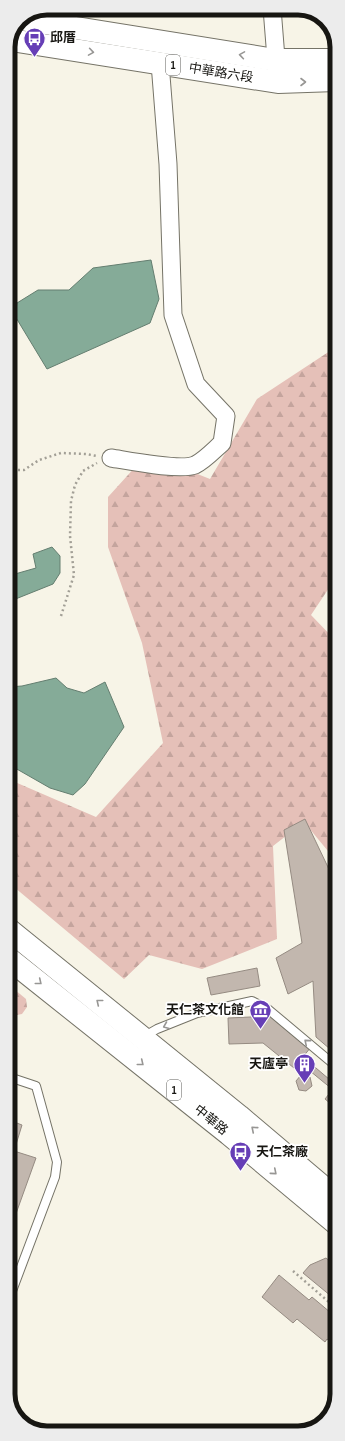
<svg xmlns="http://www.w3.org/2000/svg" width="345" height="1441" viewBox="0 0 345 1441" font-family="'Sofia Sans Condensed','Noto Sans TC',sans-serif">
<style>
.forest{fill:url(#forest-firs)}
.water{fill:#85ab98;stroke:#647e70}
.building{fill:#c2b7ae;stroke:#958b82}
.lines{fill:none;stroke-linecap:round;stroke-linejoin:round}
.service-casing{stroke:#757367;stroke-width:10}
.minor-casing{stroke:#757367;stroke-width:19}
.primary-casing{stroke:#757367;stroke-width:24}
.path{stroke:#a29f96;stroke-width:2.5;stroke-dasharray:2 3;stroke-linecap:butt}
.service{stroke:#fff;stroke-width:8}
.minor{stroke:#fff;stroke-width:17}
.primary{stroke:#fff;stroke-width:22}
.oneway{stroke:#979694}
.labels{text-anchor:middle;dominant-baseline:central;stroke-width:3.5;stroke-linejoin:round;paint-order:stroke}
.shield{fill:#fff;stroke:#5d5c59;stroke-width:1}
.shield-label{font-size:12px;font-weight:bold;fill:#171612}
.poi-label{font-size:13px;font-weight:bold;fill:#171612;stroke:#fff;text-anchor:start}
.street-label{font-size:13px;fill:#171612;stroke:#fff}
.rim{fill:none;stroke:#171612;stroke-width:5}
</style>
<defs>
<pattern id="forest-firs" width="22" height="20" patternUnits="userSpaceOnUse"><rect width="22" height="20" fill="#e5c0b8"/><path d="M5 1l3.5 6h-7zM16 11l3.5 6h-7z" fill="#c4a49d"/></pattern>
</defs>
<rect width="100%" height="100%" fill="#f7f4e7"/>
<g class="forest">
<polygon points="336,347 337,576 311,615 337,642 337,862 304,822 273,846 277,939 202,969 149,955 124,979 8,882 8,779 96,817 163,743 142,643 108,547 108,497 147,454 210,479 257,399"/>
<polygon points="8,984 26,999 27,1007 22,1014 17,1015 9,1014"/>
</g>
<g class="water">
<polygon points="151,260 159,299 150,323 47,369 15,316 17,303 38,290 69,290 93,268"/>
<polygon points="52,547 60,556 60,573 53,584 8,602 8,576 36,568 33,554"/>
<polygon points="56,678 67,688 84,693 105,682 124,727 85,784 73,795 50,788 8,764 8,687 22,686"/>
</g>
<g class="building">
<polygon points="305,819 337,886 337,1055 316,1037 313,981 288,994 276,958 302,943 284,830"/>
<polygon points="257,968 260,986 211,995 207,978"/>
<polygon points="273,1016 311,1047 294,1068 263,1043 229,1044 228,1018"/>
<polygon points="303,1057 336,1085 332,1089 299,1062"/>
<polygon points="301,1075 310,1077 312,1086 306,1091 299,1090 296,1081"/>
<polygon points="337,1084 337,1109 325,1099"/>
<polygon points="9,1120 22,1125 14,1151 36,1158 9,1233"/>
<polygon points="9,1240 15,1243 9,1261"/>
<polygon points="326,1258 337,1267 337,1301 303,1273 310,1265"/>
<polygon points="279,1275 309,1300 312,1297 337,1318 337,1347 327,1339 325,1342 297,1319 293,1323 262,1297"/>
</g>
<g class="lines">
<defs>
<g id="service">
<polyline points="143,1037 157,1029 197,1013 252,1001 269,1010 337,1067"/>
<polyline points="9,1077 36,1086 57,1162 55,1177 9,1299"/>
</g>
<g id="minor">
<polyline points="272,8 277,71"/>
<path d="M111,458C130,461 180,471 195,465C205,460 214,450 222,443L226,416L196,384L173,315L168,164L160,63"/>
</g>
<g id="primary">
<polyline points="20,19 275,60 336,60"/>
<polyline points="11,40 278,82 336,80"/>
<polyline points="8,929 239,1116 337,1199"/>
<polyline points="8,958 229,1134 337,1224"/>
</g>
</defs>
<use href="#service" class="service-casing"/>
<use href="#minor" class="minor-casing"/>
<use href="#primary" class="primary-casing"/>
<g class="path">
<polyline points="8,470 24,470 39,460 61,453 86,454 97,456"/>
<polyline points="61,616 74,575 70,536 71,501 75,485 83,471 97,463"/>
<polyline points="293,1271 337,1309"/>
</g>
<use href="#service" class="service"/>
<use href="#minor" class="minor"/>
<use href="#primary" class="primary"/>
</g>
<defs><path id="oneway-chevron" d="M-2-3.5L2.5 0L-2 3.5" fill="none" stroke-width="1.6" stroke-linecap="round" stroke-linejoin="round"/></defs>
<g class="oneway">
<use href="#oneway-chevron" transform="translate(91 52) rotate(9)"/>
<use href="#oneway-chevron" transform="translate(242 55) rotate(-171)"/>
<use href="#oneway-chevron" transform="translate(303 82)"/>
<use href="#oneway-chevron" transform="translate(39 982) rotate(39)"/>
<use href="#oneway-chevron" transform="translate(99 1002) rotate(-141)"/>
<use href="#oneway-chevron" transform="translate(166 1026) rotate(158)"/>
<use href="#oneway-chevron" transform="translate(307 1042) rotate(-140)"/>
<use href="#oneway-chevron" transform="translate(141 1063) rotate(39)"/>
<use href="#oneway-chevron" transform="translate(254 1129) rotate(-140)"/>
<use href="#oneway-chevron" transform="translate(274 1172) rotate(40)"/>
</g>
<defs>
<symbol id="bus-pin" viewBox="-11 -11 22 30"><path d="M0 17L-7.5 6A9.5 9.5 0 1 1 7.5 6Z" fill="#663eb6" stroke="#fff"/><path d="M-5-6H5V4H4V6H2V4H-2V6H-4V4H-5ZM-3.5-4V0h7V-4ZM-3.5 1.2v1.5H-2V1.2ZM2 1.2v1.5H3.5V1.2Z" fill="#fff"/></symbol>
<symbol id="museum-pin" viewBox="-11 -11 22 30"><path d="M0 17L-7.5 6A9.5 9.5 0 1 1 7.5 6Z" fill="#663eb6" stroke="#fff"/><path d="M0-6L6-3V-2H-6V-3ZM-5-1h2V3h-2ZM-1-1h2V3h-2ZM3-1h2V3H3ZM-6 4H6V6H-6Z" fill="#fff"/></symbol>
<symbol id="building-pin" viewBox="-11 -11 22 30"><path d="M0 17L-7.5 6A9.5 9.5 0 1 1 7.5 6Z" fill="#663eb6" stroke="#fff"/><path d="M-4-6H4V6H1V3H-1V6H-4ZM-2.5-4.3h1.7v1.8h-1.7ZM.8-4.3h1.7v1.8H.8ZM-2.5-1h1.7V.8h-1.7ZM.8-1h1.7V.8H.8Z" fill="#fff"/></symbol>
</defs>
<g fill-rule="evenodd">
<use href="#bus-pin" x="22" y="26" width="25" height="34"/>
<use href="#museum-pin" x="248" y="998" width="25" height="34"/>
<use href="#building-pin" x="292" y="1052" width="25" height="34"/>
<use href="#bus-pin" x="228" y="1140" width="25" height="34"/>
</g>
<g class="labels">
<g class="shield">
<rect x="166" y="55" width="14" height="20" rx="3"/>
<rect x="167" y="1080" width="14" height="20" rx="3"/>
</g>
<g class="shield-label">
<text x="173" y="65">1</text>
<text x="174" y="1090">1</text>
</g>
<g class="poi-label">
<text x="50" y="38">邱厝</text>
<text x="244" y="1010" text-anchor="end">天仁茶文化館</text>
<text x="288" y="1064" text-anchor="end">天廬亭</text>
<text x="256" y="1152">天仁茶廠</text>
</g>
<g class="street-label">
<text transform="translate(221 73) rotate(9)">中華路六段</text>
<text transform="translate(211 1120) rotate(39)">中華路</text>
</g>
</g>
<path d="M0 0H345V1441H0ZM47 15H298A32 32 0 0 1 330 47V1394A32 32 0 0 1 298 1426H47A32 32 0 0 1 15 1394V47A32 32 0 0 1 47 15Z" fill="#ececec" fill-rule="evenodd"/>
<path class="rim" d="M47 15H298A32 32 0 0 1 330 47V1394A32 32 0 0 1 298 1426H47A32 32 0 0 1 15 1394V47A32 32 0 0 1 47 15Z"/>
</svg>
